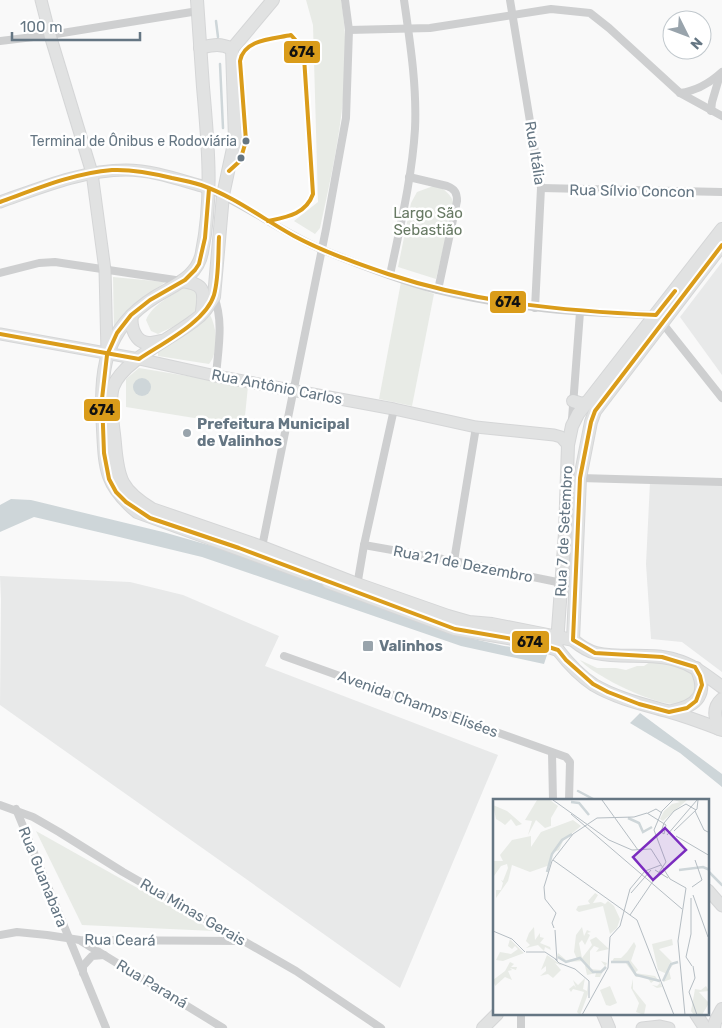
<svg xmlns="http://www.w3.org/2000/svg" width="722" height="1028" viewBox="0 0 722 1028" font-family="Rubik,sans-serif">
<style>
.built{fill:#e8e9e9}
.green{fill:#e8ebe6}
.water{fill:#ced6d9}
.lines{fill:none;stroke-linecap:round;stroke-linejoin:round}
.stream{stroke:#ced6d9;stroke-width:2.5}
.secondary-casing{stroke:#d5d6d7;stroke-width:13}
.primary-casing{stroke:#d5d6d7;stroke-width:14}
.street{stroke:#cecfd0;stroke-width:8}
.secondary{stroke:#e1e2e2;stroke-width:11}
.primary{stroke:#e1e2e2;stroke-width:12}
.bus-1-casing{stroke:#fff;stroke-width:8}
.bus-1{stroke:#da9c1a;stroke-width:4}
.bus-dot{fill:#657683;stroke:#fff;stroke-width:2}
.poi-dot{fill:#99a4ac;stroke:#fff;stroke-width:2}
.labels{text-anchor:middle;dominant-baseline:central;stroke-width:5;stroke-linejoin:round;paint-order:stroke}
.bus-label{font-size:14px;fill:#657683;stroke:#fff;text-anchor:end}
.street-label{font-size:15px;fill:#657683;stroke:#fff}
.park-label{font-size:15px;fill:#687a64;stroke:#fff}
.poi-label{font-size:15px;font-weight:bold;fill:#657683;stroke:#fff;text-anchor:start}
.inset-river{fill:none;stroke:#ced6d9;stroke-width:2.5}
.inset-road{fill:none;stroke:#b5bdc3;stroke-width:1}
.view{fill:#7b2cbf;fill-opacity:0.15;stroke:#7b2cbf;stroke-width:2.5}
.inset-edge{fill:none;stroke:#657683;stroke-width:2.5}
.line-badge{stroke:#fff;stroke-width:2}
.pale-badge-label{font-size:14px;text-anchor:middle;font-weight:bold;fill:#111}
</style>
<rect width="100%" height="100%" fill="#f9f9f9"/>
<g class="built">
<polygon points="722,262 722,375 680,317"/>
<polygon points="650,482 722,484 722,672 682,642 651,639 646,564"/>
<polygon points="0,576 130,582 183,595 279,636 265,666 498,755 400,988 0,705 1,599"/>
</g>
<g class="green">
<path d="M306,0H341C354,72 336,157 320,228L315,234L294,221L318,202L313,25Z"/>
<path d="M436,185C445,190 451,194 454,204L436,279L398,267L411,203L417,192Z"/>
<polygon points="113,277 165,282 126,312 114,328"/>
<polygon points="401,282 434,294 412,406 379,399"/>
<path d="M185,287L195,290C196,294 198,298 198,302C197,320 171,327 158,334L151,331L146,320C153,304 171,296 185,287Z"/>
<path d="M210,315C217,328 219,352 209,364L158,356V351Z"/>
<polygon points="139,368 248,386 244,426 126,407 126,379"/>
<path d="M580,660L597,668H616L626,670L637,666H644L650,662H667L690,672L697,683L693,697C690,699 687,702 683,703C664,711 594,676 580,660Z"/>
<polygon points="36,831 214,931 82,925"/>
</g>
<g class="water">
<circle cx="142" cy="387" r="9"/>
<polygon points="11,499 31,500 163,532 250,557 465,637 504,646 548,652 544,664 461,646 202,557 111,535 34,517 0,532 0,505"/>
<polygon points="640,713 722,774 722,787 680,753 630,723"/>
</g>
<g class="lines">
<g class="stream">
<polyline points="216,21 218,37"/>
<polyline points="220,64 223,128"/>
<polyline points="578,791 595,800"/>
<polyline points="708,871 722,885"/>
</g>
<defs>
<g id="secondary">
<polyline points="41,0 50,35 92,173 105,270 107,353"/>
<path d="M0,202C40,188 83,170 126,170C152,170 177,179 202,186L209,189"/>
<polyline points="0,334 139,359 216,376 394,409 476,427 554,435 561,437 568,445"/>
<polyline points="708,890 722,906"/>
<polyline points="642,1028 660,1026 669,1028"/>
</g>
<g id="primary">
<path d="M197,0C199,29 201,58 203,87C208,142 213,198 202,252C198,277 174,285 155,297C102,330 100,372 103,429C105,469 105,485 137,512L307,574"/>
<path d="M273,0L232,49L235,139L223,195L214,297C209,305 204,314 195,320C174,337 122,361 113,387C108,401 114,429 115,444C118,479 121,490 152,509L262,547L357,584L448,616L469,622L492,624L573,640C579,645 587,651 596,653C622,659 650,652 676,660C694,665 707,676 722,687"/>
<path d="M200,48C213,45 220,43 232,49"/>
<path d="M182,281C204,284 205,290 202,311"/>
<path d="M132,315C130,326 135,343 149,343C152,343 157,342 161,341"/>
<polyline points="573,401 582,404 588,402"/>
<polyline points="328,582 455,629 536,643 558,650"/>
<polyline points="573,640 580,478 591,422 595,411 722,245"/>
<polyline points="557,643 565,533 568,445 572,426 578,414 722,229"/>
<path d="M558,650C568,663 580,676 594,685C616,698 642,704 667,711C685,716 704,723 722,730"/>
<path d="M672,711C697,706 709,694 696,668"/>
<path d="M719,729C715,717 712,708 722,699"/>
<polyline points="603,1014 609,1028"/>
<polyline points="696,1014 705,1028"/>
<polyline points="483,1028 497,1014"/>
<polyline points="714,1028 715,1022 722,1009"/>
</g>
</defs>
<use href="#secondary" class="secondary-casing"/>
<use href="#primary" class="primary-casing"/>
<g class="street">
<polyline points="510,0 541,188 535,308"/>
<polyline points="349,30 430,28 551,9 590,13 609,28 680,93 722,116"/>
<polyline points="0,41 50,35 198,11"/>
<path d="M680,93C697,91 710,83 722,72"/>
<polyline points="711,111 712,102 720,75"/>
<path d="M409,177L447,186C455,189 457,193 457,201L438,290"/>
<polyline points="541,188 722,192"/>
<path d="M209,189C248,206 283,233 323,250C360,265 398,280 437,290C509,308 582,313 656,315L722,398"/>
<polyline points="0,273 39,263 55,262 182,281"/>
<path d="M390,275C400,227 412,178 415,129C417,86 410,42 404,0"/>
<path d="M214,297C224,321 218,350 216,376"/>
<polyline points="572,419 580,312"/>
<polyline points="580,478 722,482"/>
<polyline points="364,545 454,561 562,583 576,584"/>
<polyline points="262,547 326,229 346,118 349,30 345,0"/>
<polyline points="454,561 476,427"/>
<polyline points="357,586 364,545 394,409"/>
<polyline points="284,656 566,757 570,762 569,800"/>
<polyline points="552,753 553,800"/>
<polyline points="0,805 33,817 59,832 123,872 296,971 381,1028"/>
<polyline points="16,809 106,1028"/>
<polyline points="0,935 17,932 47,935 80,940 240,941"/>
<polyline points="81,941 223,1028"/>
<polyline points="83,973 83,966 92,956 104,955"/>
<polyline points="521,1014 521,1028"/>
</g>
<use href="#secondary" class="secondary"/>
<use href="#primary" class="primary"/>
<defs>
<g id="bus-1">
<path d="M229,171L240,161L246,141L240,61C244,39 273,39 291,35L299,44L304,57L313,194C306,214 287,217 268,221"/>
<polyline points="209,189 205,238 199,264 195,270 185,280 150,300 131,315 117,333 107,355 102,399 104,453 109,479 116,492 126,502 150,518 239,548 455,629 536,643 558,650 566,660 593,684 608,692 639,704 669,712 687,708 696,701 702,685 700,676 695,667 662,657 595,653 573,640 580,478 591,422 595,411 722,245"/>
<path d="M0,202C36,189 74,173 112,170C133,169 152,173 172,178C182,180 192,182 201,185C235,197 263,219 294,236C324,252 356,263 388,274C475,303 565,311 656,315L675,291"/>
<path d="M0,334L139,359C161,344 206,322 214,295C219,277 218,256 219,237"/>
</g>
</defs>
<use href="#bus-1" class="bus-1-casing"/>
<use href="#bus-1" class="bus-1"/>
</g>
<g class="bus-dot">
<circle cx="246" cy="141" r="4.5"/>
<circle cx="241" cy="158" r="4.5"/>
</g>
<g class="poi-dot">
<circle cx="187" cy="433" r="5"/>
<rect x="362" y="640" width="12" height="12" rx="2.5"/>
</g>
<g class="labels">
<g class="bus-label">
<text x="237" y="141">Terminal de Ônibus e Rodoviária</text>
</g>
<g class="street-label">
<text transform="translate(535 153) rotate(81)">Rua Itália</text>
<text transform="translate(632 191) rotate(1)">Rua Sílvio Concon</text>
<text transform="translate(277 387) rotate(11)">Rua Antônio Carlos</text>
<text transform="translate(564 531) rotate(-87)">Rua 7 de Setembro</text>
<text transform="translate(463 564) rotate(11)">Rua 21 de Dezembro</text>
<text transform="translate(418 704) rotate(20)">Avenida Champs Elisées</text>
<text transform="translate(43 877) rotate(68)">Rua Guanabara</text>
<text transform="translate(193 912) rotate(30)">Rua Minas Gerais</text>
<text transform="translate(120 940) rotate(1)">Rua Ceará</text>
<text transform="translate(152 984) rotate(31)">Rua Paraná</text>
</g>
<g class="park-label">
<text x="428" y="213">Largo São<tspan x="428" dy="17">Sebastião</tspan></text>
</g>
<g class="poi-label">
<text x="197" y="424">Prefeitura Municipal<tspan x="197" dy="17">de Valinhos</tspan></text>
<text x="379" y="646">Valinhos</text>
</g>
</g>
<g transform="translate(493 799)">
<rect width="216" height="216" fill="#f9f9f9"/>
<path d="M44,1H57L65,7L58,19V27L78,20L52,29L43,21L35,36L39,22L32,21ZM181,1H194L170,22L167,20L171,12L179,5L187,3ZM0,6L14,12L29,25L23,27L18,20L12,26L8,23L3,20ZM80,21L88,27L70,42L66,51L59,54L57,66L37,73L19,66L15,82L3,99V91H8L10,84L8,81L10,82L15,69L14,65L8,67L1,77L0,62H10L7,56L19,41L38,37V48L48,33ZM102,94L105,96L100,104L108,103L112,105L110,107L86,113L83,111L85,107L97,105L95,102ZM115,102L121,107L127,120L124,129L117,135L110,107ZM41,128L42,141L47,134V138L51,139L47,144L57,148L58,151L52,148L51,152L45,146L33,149L37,146L33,142L36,134ZM89,128L91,137L94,131L98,133L94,134L97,136L92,146L89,141L86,144L89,159L99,146L97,141L103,138L116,150L103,153L106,149L101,147L97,152V170L108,171L112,167L108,162L114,164L107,178H102L103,174L94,176L91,162L72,163L64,158L65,154L73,161L84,160L81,153L83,136ZM17,140L31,154L10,162L3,161L7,153L18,155L25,150L22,147L19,150L15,147ZM179,140L180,146L166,150L179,163L176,165L180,166L176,171L178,180L170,183L174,175L165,171L159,145ZM141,143L143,147L138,162L145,171L142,174L162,177L168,185L169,188L164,189V206V189L159,186L164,187L167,184L162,181L158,184L154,178H143L132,163L118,164L121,159H128L134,153ZM54,156L70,167L62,164L68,171L60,179L55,175L47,177L53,172V167L48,171ZM17,163L21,165L18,168H24L23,171L17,169L19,171L15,172L19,181L12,178L2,187L0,181L12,172ZM92,179L90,190L94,192L95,184V195L87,216L84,213L91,193L80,190L78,193L76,190L81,186L83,189L80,181L85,186ZM140,180V190L153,206L151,216L143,213L146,204L138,189ZM117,187L124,204L117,207L113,206L107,191ZM213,187L216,192L206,193L216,204L209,216H201L198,212L202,190L208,191Z" fill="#e8ebe6"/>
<path class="inset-river" d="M78,3L86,4L96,16M135,19L146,24L150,33L159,28M186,71L210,68L217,71M54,73L59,55L69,41L79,35M65,158L73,163L87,159L100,173H108L113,168M118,163H135L143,176L167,182M170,182L178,165L185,163"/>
<path class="inset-road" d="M60,1L116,41L139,51L158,50M109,1L145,51M169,12L180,1M202,12L211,31L217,34M155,14L163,10L169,14M78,15L189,110M181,32L204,10L205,1M171,35L168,33L171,24L181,12L193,5L203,11M174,36L204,1M183,37L217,57M158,50L177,80L193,89M60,61L144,121L181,216M162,71L175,79M199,88L209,81L202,61M138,94L158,71M200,96L215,138M198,99V135L193,158L199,167M137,116L173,63L161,31L169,12M61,129L59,124L63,114L52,100L51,88L59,62L80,35L104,19L141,18L154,14L173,26L171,35M62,131L64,162M0,132L19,140L32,153M33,153H52L64,161M62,160L66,164L82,170L96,182V199M200,167L202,179L196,193L204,216M89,216L115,169L117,138L127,127L137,90L152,72L168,66M192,216L185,142L193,89"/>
<path class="view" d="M172,29L193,51L160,81L140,58Z"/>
<rect width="216" height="216" class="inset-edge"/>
</g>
<g class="line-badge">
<rect x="283" y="40" width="38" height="24" rx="5" fill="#da9c1a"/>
<rect x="489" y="290" width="38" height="24" rx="5" fill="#da9c1a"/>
<rect x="83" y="398" width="38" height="24" rx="5" fill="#da9c1a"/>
<rect x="511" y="630" width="39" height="24" rx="5" fill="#da9c1a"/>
</g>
<g class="pale-badge-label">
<text x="302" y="57">674</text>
<text x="508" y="307">674</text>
<text x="102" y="415">674</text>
<text x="530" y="647">674</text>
</g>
<g transform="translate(687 35) rotate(132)"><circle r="24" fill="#ffffff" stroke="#c1c8cd"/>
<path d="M0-4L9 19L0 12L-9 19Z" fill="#99a4ac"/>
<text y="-8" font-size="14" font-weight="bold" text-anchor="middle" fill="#657683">N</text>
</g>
<path d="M12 32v8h128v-8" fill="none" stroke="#657683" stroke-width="2.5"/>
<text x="20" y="32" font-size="15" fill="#657683" stroke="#ffffff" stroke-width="4" paint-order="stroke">100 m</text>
</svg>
